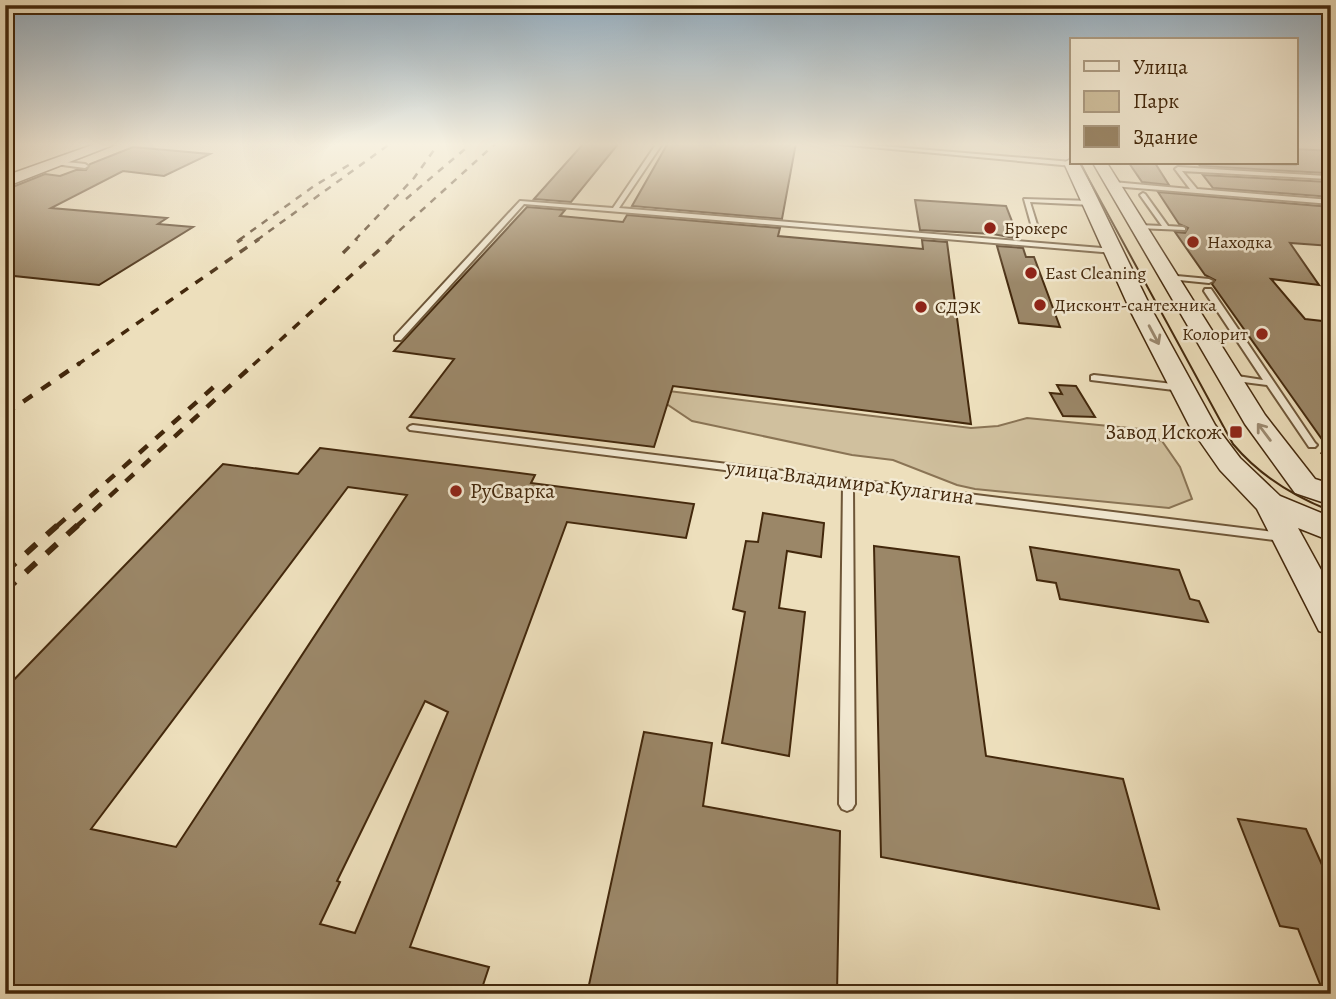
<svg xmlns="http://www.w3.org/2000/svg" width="1336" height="999" viewBox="0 0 1336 999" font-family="Alegreya,serif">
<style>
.green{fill:#d0c09e;stroke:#8a7455;stroke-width:2}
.building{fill:#9b8768;stroke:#43280c;stroke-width:2;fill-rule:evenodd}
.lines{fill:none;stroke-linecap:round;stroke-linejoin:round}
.lane-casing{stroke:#6e5638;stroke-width:4}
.secondary-casing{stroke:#43280c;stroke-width:3}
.path{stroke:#43280c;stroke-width:3.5;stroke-dasharray:4.5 3.5;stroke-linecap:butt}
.lane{fill:#f3ead3;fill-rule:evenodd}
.secondary{fill:#f3ead3;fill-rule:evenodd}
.tram{stroke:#43280c;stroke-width:2}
.rail-far3{stroke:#43280c;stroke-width:2.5;stroke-dasharray:7 7;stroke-linecap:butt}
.rail-far2{stroke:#43280c;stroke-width:3.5;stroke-dasharray:9 9;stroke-linecap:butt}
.rail-far1{stroke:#43280c;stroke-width:4.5;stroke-dasharray:11 11;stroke-linecap:butt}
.rail{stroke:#43280c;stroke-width:6;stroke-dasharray:14 14;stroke-linecap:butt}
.oneway{stroke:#9b8970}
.poi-dot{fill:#8f2418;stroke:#f3ead3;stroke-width:2.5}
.labels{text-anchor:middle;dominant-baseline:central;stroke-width:5;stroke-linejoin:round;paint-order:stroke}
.far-poi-label{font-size:18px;fill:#43280c;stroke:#f3ead3;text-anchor:start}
.poi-label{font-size:21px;fill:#43280c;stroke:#f3ead3;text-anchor:end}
.street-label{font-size:21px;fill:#43280c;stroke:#f3ead3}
</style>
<rect width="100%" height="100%" fill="#eddfbc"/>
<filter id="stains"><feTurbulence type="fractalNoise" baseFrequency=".00286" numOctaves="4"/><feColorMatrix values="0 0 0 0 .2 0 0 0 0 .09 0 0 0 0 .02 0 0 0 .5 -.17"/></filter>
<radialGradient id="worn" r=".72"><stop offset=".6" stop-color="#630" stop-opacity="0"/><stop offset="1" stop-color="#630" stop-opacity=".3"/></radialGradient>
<polygon class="green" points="489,369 971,428 998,426 1027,418 1140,429 1162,441 1180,467 1192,499 1169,508 975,489 957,485 893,460 852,455 692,421 668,405 487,381"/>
<g class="building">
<polygon points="584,143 619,143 571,202 534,199"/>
<polygon points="668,143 796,143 782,219 632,206"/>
<polygon points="133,147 210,154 164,176 123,171 51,208 167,218 158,224 193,227 99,285 5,275 5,190 45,174 60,176 76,170 86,170 90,164"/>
<polygon points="1296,149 1331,151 1331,197 1213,188 1203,175 1328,182 1331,177 1326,173 1200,166 1198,163 1296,165"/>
<polygon points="1129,163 1155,163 1169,185 1142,182"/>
<polygon points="1158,192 1331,207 1331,246 1290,243 1319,285 1271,279 1305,319 1331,322 1331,452 1212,284 1215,280 1205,275 1175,232 1185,233 1188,228 1179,224"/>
<polygon points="915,200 1006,206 1019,239 993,234 920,230"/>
<polygon points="527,207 565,210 560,216 623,222 627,215 780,228 778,236 923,249 922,240 947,242 971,424 673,386 654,447 410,417 454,359 394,351"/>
<polygon points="997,246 1023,248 1026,257 1034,257 1060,327 1019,323"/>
<polygon points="1057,385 1076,386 1095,417 1063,416 1050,393 1062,394"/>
<path d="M320,448L535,475L531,483L694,504L686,538L567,522L410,947L489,967L480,994H5V689L223,464L298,474ZM348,487L407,495L176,847L91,829ZM425,701L448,712L355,933L320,924L340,882L337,881Z"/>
<polygon points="763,513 824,523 821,557 787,551 779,608 805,612 789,756 722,743 745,612 733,609 746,541 758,542"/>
<polygon points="874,546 959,557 986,756 1123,779 1159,909 881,857"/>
<polygon points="1030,547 1179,570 1190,599 1199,601 1208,622 1060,599 1056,583 1037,580"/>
<polygon points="644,732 712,743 703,806 840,831 837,994 587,994"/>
<polygon points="1238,819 1306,829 1331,885 1331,994 1324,994 1298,929 1280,926"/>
</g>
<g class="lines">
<defs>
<g id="lane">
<polygon points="657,143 662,144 619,208 1114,249 1117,251 1114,253 524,204 401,340 395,340 395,336 520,201 613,208"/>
<polygon points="827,143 846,143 1072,162 1076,164 1073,166"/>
<polygon points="57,161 85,164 88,166 85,168 55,164"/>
<polygon points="1178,167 1326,176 1328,177 1328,179 1182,171 1197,189 1331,200 1331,204 1113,186 1110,184 1113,182 1190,189 1175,169"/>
<polygon points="1143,193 1145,194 1168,226 1183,227 1185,228 1185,230 1137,228 1137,226 1139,225 1162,226 1140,195"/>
<polygon points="1024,199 1092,201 1095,203 1092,205 1030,202 1039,231 1036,233 1033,231"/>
<polygon points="1166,275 1209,279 1213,281 1209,283 1169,279 1165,277"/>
<polygon points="1205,289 1211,289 1315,443 1317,445 1315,447 1309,447 1267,385 1228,380 1228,376 1231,375 1263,380 1204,291"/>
<polygon points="1094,375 1182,385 1186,388 1182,391 1091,380 1091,376"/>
<polygon points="413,425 1282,533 1286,534 1288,537 1286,540 1282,541 853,487 855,804 852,809 847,811 842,809 839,804 843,485 410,430 408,428 410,426"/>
</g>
<g id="secondary">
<polygon points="98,143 118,143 5,187 5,176"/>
<polygon points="1072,158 1072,163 1080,163 1153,312 1215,425 1240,458 1280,496 1331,517 1331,541 1298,528 1331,588 1331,635 1319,631 1257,509 1220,470 1190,427 1131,312 1064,163"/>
<polygon points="1093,163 1107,163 1265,415 1315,479 1331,484 1331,505 1295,493 1245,424"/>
</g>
</defs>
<use href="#lane" class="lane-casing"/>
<use href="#secondary" class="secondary-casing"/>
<polyline class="path" points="1321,452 1331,460"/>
<use href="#lane" class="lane"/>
<use href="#secondary" class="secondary"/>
<g class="tram">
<polyline points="1069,143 1072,148"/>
<path d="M1080,163L1233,444C1260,476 1292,496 1331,511"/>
</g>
<g class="rail-far3">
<polyline points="406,199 472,143"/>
<polyline points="239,240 314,186 352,163"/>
<polyline points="257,240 391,143"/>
<polyline points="355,240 414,178 439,143"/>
<polyline points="389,240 496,143"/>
</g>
<g class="rail-far2">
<polyline points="237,242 242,239"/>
<polyline points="343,253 357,239"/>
<polyline points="77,365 259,239"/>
<polyline points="253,365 391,239"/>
</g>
<g class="rail-far1">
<polyline points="5,414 80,363"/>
<polyline points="57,526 217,384"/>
<polyline points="77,526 255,363"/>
</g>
<g class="rail">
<polyline points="5,572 59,524"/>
<polyline points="5,591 79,524"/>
</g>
</g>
<defs><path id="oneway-shaft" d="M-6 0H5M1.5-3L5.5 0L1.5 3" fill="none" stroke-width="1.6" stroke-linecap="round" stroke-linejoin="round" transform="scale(1.75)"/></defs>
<g class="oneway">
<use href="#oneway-shaft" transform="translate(1154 335) rotate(62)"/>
<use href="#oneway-shaft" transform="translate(1264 432) rotate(-127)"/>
</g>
<linearGradient id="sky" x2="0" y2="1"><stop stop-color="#93acbe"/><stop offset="0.51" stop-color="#f7f1e1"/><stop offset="1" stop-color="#f7f1e1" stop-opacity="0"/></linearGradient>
<rect width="1336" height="283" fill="url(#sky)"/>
<g class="poi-dot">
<circle cx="990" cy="228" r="7"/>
<circle cx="1193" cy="242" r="7"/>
<circle cx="1031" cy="273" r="7"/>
<circle cx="1040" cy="305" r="7"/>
<circle cx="921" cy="307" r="7"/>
<circle cx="1262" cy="334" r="7"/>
<rect x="1229" y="425" width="14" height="14" rx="3.5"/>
<circle cx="456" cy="491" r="7"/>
</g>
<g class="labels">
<g class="far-poi-label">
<text x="1004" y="228">Брокерс</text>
<text x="1207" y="242">Находка</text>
<text x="1045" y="273">East Cleaning</text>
<text x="1054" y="305">Дисконт-сантехника</text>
<text x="935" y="307">СДЭК</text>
<text x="1248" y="334" text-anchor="end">Колорит</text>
</g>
<g class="poi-label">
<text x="1222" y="432">Завод Искож</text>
<text x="470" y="491" text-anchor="start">РуСварка</text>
</g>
<g class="street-label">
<text transform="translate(850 482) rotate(7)">улица Владимира Кулагина</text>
</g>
</g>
<rect width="1336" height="999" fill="none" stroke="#eddfbc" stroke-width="28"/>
<rect x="7" y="7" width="1322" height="985" fill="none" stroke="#43280c" stroke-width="3.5"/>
<rect x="14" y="14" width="1308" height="971" fill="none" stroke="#43280c" stroke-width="2"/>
<rect x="1070" y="38" width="228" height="126" fill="#f3ead3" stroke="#ad9c83" stroke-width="2"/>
<rect x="1084" y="61" width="35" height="10" fill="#f3ead3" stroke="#ad9c83" stroke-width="2"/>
<text x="1133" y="74" font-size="21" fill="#43280c">Улица</text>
<rect x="1084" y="91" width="35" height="21" fill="#d0c09e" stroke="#ad9c83" stroke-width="2"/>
<text x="1133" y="108" font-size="21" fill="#43280c">Парк</text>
<rect x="1084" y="126" width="35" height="21" fill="#9b8768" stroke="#ad9c83" stroke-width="2"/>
<text x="1133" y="144" font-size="21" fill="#43280c">Здание</text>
<rect width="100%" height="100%" filter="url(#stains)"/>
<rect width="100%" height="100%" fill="url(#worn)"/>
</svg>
